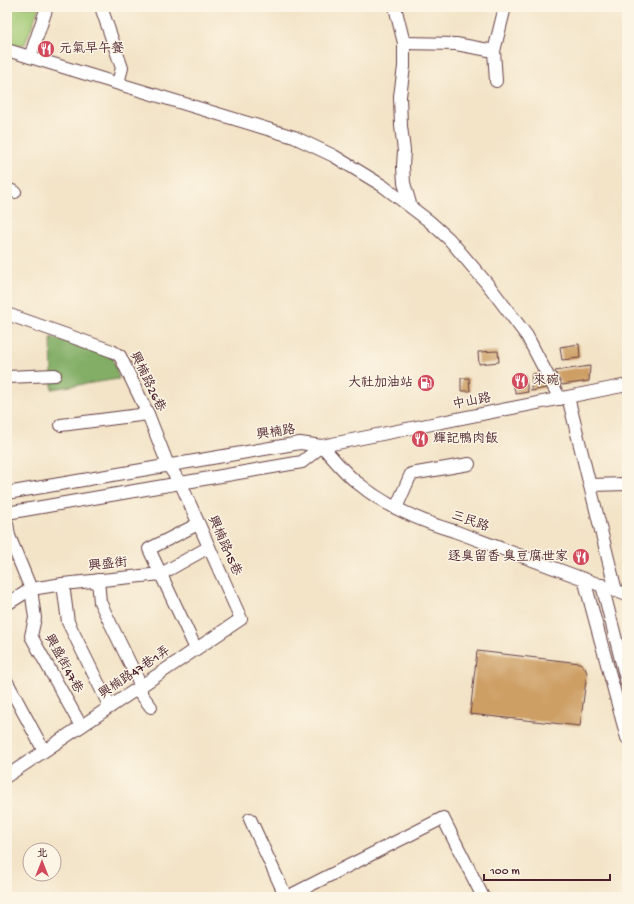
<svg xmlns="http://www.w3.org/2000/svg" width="634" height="904" viewBox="0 0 634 904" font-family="'Gochi Hand','LXGW WenKai TC',sans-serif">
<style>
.green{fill:#a3ca75;stroke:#767450}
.forest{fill:#82ae66;stroke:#666648}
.building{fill:#cd9f65}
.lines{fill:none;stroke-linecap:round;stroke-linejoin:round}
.minor-casing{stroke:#633d43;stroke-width:14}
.minor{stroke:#fff;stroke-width:12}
.labels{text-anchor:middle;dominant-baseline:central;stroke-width:3;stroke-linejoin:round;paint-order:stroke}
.poi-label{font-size:13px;fill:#4a1f2b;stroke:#fcf5e5;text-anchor:start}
.street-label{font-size:13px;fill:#4a1f2b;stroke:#fcf5e5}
</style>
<rect width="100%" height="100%" fill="#fcf5e5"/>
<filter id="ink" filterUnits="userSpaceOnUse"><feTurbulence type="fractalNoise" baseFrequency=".025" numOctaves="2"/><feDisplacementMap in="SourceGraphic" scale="8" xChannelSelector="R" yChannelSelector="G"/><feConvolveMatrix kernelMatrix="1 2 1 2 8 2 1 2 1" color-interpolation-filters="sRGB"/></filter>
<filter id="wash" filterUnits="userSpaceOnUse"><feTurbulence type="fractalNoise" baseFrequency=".012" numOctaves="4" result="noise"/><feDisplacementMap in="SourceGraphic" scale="16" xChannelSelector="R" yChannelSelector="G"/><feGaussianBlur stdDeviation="0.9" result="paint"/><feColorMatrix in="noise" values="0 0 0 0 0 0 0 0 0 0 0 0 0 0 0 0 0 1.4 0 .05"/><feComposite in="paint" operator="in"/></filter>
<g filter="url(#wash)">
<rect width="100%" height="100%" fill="#f3e4c8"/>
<polygon class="green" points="7,7 39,7 25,44 13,46 7,44"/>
<polygon class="forest" points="51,337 113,358 119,379 52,389"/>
<g id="blocks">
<g class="building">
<polygon points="579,344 580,358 562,360 560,347"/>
<polygon points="498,351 499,362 479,364 478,352"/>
<polygon points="590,366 589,381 562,385 555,371"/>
<polygon points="542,373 546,388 531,391 532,374"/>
<polygon points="525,375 528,392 516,394 513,385 514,377"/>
<polygon points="461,378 469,378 470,391 461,391"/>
<polygon points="477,651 580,663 585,668 587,673 580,726 470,714"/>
</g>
</g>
</g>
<g filter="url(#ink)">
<use href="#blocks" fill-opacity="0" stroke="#633d43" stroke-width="1"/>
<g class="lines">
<defs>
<g id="minor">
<polyline points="101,7 122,68 118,83"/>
<polyline points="395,7 404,43 404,67 400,96 401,126 404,151 403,166 404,183 411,207"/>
<polyline points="404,43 456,44 494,51"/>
<polyline points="7,50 294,137 334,156 383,186 429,221 449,239 489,286 527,336 560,399"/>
<polyline points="30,57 47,7"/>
<polyline points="496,81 494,51 505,7"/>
<polyline points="7,189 15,192"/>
<polyline points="7,314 112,351 120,356 148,414 168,465 181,484 241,619 7,776"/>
<polyline points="7,377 55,375"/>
<polyline points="568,397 616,591"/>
<polyline points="61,425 148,414"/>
<path d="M322,446C334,459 345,474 359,484C387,507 420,521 454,531L627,595"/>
<polyline points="590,485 627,484"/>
<polyline points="7,493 300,443 322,446 627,385"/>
<polyline points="396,508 411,474 469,464"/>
<polyline points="7,513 302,462 322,446"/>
<polyline points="7,523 9,536 31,589 35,618 31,636 81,726"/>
<polyline points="584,579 627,738"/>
<polyline points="98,580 100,602 141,686 141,694 151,707"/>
<polyline points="63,584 68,622 110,707"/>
<polyline points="602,585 627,683"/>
<polyline points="7,604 31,589 63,584 161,574 209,547"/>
<polyline points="196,649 149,549 198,524"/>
<polyline points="7,682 44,751"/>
<polyline points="250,819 286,897"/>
<polyline points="287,897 443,818 483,897"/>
</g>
</defs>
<use href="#minor" class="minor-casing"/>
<use href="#minor" class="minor"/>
</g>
</g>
<defs>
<symbol id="restaurant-disc" viewBox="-11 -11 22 22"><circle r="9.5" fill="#d1495b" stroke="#fcf5e5"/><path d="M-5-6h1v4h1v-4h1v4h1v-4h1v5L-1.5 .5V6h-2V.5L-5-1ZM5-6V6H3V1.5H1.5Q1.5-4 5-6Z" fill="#fff"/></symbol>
<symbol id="fuel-disc" viewBox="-11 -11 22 22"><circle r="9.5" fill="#d1495b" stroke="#fcf5e5"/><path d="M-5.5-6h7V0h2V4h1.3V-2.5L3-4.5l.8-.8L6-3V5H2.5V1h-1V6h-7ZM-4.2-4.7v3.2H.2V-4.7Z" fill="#fff"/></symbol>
</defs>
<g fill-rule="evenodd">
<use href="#restaurant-disc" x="36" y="39" width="20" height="20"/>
<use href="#restaurant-disc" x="510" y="371" width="20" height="20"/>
<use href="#fuel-disc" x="416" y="373" width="20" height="20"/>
<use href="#restaurant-disc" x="410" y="429" width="20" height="20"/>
<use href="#restaurant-disc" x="571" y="547" width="20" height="20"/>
</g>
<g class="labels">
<g class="poi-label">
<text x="59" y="49">元氣早午餐</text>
<text x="533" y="381">來碗</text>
<text x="413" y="383" text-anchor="end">大社加油站</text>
<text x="433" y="439">輝記鴨肉飯</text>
<text x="568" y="557" text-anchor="end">逐臭留香 臭豆腐世家</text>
</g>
<g class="street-label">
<text transform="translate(147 382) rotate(64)">興楠路26巷</text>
<text transform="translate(472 402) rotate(-11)">中山路</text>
<text transform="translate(276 433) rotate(-8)">興楠路</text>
<text transform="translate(470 522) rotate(19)">三民路</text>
<text transform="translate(224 546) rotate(66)">興楠路15巷</text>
<text transform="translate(108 565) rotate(-6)">興盛街</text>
<text transform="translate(63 664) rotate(61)">興盛街47巷</text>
<text transform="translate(135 673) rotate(-34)">興楠路47巷1弄</text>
</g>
</g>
<rect width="634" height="904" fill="none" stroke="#fcf5e5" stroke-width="24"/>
<g transform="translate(42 862)"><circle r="19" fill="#fcf5e5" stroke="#b59f9b"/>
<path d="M0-3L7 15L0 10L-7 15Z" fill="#d1495b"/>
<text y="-6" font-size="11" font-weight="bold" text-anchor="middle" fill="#4a1f2b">北</text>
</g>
<path d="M484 874v6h126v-6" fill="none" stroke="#4a1f2b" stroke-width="2"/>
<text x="490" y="874" font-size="12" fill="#4a1f2b" stroke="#fcf5e5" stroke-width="3" paint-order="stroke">100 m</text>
</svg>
